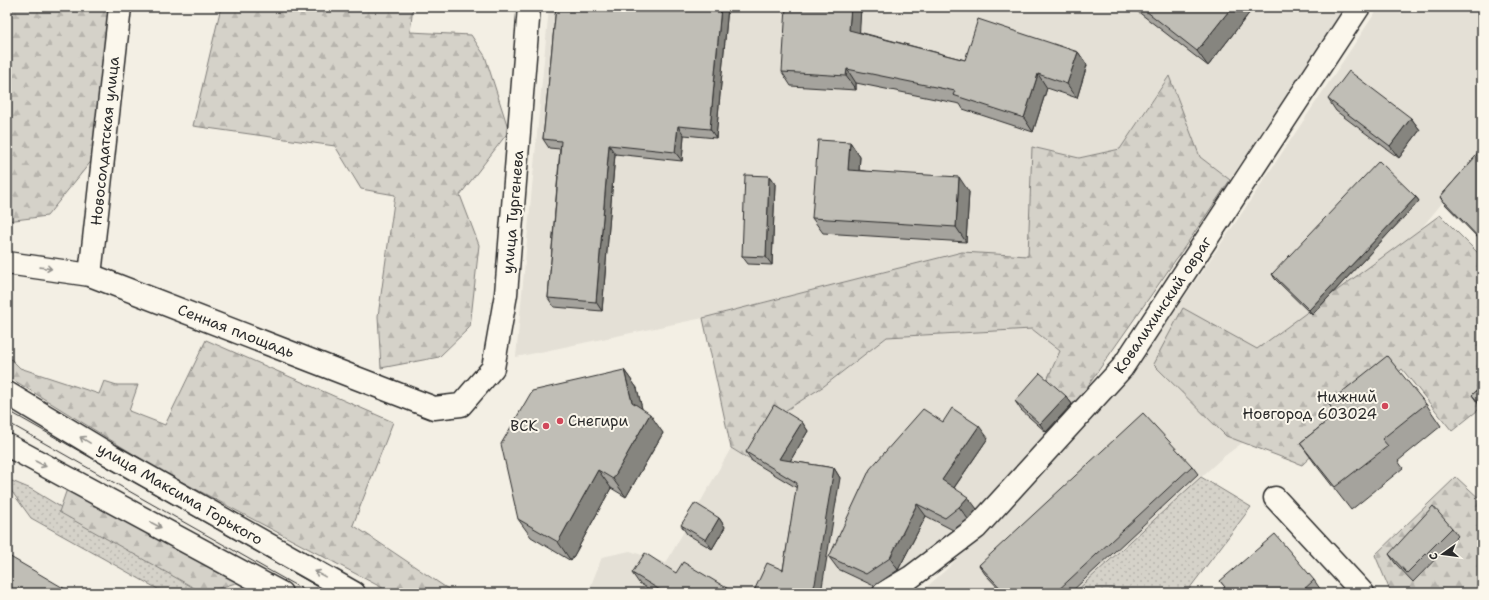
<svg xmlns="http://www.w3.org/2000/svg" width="1489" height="600" viewBox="0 0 1489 600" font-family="'Shantell Sans',sans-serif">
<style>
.built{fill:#e4e0d6}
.grass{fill:url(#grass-dots);stroke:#807e7a}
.forest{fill:url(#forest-firs);stroke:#807e7a}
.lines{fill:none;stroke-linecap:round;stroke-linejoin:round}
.street-casing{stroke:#2b2b2b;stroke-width:25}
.primary-casing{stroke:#2b2b2b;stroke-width:25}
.street{stroke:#fbf7ec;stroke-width:22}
.primary{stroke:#fbf7ec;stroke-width:22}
.tram{stroke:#2b2b2b;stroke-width:1}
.wall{fill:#a5a39d;stroke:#2b2b2b}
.shaded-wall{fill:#86857f;stroke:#2b2b2b}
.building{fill:#c0beb6;stroke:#2b2b2b}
.oneway{stroke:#93918c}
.poi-dot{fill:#d1495b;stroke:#fbf7ec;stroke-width:1.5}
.labels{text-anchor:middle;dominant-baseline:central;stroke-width:4;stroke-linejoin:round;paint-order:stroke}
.street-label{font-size:15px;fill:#2b2b2b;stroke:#fbf7ec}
.poi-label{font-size:15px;fill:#2b2b2b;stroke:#fbf7ec;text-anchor:end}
</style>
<defs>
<pattern id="grass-dots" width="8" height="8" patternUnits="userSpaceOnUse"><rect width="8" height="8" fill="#d5d2c9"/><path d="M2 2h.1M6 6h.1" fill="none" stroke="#b7b4ad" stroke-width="1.8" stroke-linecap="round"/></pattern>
<pattern id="forest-firs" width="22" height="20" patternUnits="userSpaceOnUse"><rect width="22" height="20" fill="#d5d2c9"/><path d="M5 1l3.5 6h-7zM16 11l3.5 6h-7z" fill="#b7b4ad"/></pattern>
</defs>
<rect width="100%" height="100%" fill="#f3efe4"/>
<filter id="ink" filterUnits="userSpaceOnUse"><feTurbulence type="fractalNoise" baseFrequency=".025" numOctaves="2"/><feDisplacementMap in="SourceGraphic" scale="8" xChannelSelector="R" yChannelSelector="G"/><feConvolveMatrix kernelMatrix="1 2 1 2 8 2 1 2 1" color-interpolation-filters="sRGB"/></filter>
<g filter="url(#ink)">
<g class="built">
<polygon points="549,7 1345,7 1230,180 1200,157 1168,76 1120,149 1079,158 1032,147 1028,256 962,252 703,318 516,357"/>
<polygon points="1379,7 1482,7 1482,242 1443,202 1246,440 1222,458 1074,593 920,593 948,568 1130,376 1238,219"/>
<polygon points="1032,329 1060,351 1074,406 980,511 897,579 866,593 588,593 602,557 630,551 666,563 731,448 752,461 780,414 824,386 887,337"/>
</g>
<g class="grass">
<polygon points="1201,477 1251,507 1186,593 1074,593"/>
<polygon points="7,479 31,489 203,593 165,593 31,518 7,485"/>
</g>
<g class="forest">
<polygon points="7,7 110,7 93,159 47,216 7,221"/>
<polygon points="221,7 413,7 410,32 471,35 485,56 509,131 460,195 479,245 470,327 439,357 381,368 378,316 395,195 361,189 335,146 193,126"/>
<path d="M1169,76L1200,157L1230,180C1179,257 1125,331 1074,406L1046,382L1060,351L1032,329L887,337L824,386L780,414L752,461L731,448L703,318L962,252L1028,256L1032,147L1079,158L1120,149Z"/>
<polygon points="1440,215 1482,257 1482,407 1452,431 1402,369 1302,465 1226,436 1153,364 1183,308 1257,349"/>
<polygon points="206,340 393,422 353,525 454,593 392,593 156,468 7,376 7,355 20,368 99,394 104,381 117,385 138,385 129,411 165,425"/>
<polygon points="1456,477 1482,501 1482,593 1391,593 1375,555"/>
<polygon points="68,486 239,582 203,593 59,512"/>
</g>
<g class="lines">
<defs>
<g id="street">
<polyline points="7,263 90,275 434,408 461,405 493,368 506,294 529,7"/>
<polyline points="90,275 120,7"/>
<polyline points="1275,498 1363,593"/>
<polyline points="884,593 911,577 976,528 1122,368 1359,7"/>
</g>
<g id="primary">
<polyline points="7,393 110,455 354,593"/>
<polyline points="7,445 281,593"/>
</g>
</defs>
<use href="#street" class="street-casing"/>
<use href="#primary" class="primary-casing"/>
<use href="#street" class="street"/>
<use href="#primary" class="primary"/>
<g class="tram">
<polyline points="7,410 329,593"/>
<polyline points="7,422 309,593"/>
</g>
</g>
<g class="wall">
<polygon points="556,7 728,7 716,138 684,135 682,161 615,154 602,311 554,307 548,298 560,149 549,148 543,139"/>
<polygon points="861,7 859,32 965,60 1078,52 1087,65 1077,98 1047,88 1033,132 963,109 960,104 856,83 856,90 791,86 782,72"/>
<polygon points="1132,7 1254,7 1208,66"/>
<polygon points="1328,99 1411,118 1420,130 1399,158 1336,111"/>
<polygon points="850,142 860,157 859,170 969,192 966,242 823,233 812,218"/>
<polygon points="1482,149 1482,242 1443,202 1440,197"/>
<polygon points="769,176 775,184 772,265 748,264 742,256"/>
<polygon points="1416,197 1419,201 1312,315 1275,279 1272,274"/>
<polygon points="624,370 637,388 642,409 663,433 626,497 611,488 571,561 531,537 518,519"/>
<polygon points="1482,386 1482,409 1472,395"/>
<polygon points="1066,396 1072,404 1046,432 1021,410 1015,401"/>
<polygon points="1328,403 1426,404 1441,426 1398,461 1403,468 1351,510 1316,465 1300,443 1336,414"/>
<polygon points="802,422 808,431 790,461 834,468 840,478 783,570 797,488 752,461 746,452"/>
<polygon points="943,422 988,438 954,488 977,509 968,519 953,530 926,516 898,570 874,586 838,569 829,557"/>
<polygon points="1192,466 1198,474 1070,593 1003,593 985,574 979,565"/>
<polygon points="719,518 725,527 712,549 687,534 681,525"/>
<polygon points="1452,528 1458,536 1413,582 1395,563 1389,554"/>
<polygon points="632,573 676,573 735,593 656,593 639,583"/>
<polygon points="1314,580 1323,593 1218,593 1225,587 1220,581"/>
</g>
<g class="shaded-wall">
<polygon points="721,7 728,7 716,138 710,129"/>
<polygon points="851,7 861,7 859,43 849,30"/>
<polygon points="1232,7 1254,7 1208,66 1197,51"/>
<polygon points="1078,52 1087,65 1077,98 1067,84"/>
<polygon points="847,69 856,83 856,90 846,76"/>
<polygon points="1038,74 1047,88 1033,132 1024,118"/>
<polygon points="1411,118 1420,130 1399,158 1390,146"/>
<polygon points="678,126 684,135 682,161 675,152"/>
<polygon points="850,142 860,157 858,185 848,170"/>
<polygon points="609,145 615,154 602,311 596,302"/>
<polygon points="769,176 775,184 772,265 766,257"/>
<polygon points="959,177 969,192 966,242 956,227"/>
<polygon points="1416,197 1419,201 1312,315 1309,310"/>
<polygon points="624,370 637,388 645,421 632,402"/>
<polygon points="1066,396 1072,404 1046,432 1040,424"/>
<polygon points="650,414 663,433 626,497 613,479"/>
<polygon points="802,422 808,431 786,468 779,459"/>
<polygon points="979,426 988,438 951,492 942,480"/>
<polygon points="834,468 840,478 821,593 811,593"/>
<polygon points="598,470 611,488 571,561 558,542"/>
<polygon points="968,497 977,509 968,519 959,507"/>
<polygon points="917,504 926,516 898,570 890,558"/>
<polygon points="719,518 725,527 712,549 706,540"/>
</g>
<g class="building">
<polygon points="556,7 721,7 710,129 678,126 675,152 609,145 596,302 548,298 561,141 543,139"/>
<polygon points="786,7 851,7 849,30 965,60 978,19 1078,52 1067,84 1038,74 1024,118 953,95 955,91 847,69 846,76 782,72"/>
<polygon points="1141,7 1232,7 1197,51"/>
<polygon points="1349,71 1411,118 1390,146 1328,99"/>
<polygon points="818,140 850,142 848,170 959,177 956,227 812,218"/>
<polygon points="1482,149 1482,241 1440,197"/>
<polygon points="1379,161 1416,197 1309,310 1272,274"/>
<polygon points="745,175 769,176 766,257 742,256"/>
<polygon points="1387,356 1426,404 1382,439 1388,446 1335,487 1300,443 1336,414 1328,403"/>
<polygon points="624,370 632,402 650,414 613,479 598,470 558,542 518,519 501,444 532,391"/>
<polygon points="1040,373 1066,396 1040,424 1015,401"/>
<polygon points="1482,386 1482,406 1472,395"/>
<polygon points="774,405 802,422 779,459 834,468 815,584 811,593 753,593 767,563 783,570 797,483 746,452"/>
<polygon points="952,408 979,426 942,480 968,497 959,507 945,518 917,504 890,558 866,574 829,557 870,469 923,409 943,422"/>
<polygon points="1143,413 1192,466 1055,593 1005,593 979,565"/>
<polygon points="695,503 719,518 706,540 681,525"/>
<polygon points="1433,506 1452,528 1407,573 1389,554"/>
<polygon points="1275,534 1314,580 1300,593 1218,593 1225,587 1220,581"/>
<polygon points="645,553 676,573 683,562 735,593 665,593 632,573"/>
<polygon points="7,555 72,593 7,593"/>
</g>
<defs><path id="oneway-shaft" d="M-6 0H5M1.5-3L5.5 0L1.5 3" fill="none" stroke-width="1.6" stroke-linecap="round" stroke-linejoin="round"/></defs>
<g class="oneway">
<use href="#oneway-shaft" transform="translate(46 268) rotate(8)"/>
<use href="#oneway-shaft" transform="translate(85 440) rotate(-149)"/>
<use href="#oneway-shaft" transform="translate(41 464) rotate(28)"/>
<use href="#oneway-shaft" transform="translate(156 525) rotate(28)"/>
<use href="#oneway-shaft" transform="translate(320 574) rotate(-151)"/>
</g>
</g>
<g class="poi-dot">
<circle cx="1385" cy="406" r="4"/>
<circle cx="560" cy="421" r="4"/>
<circle cx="546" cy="426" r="4"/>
</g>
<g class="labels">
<g class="street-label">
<text transform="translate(105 141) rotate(-84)">Новосолдатская улица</text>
<text transform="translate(513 212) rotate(-85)">улица Тургенева</text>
<text transform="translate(1163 305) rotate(-56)">Ковалихинский овраг</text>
<text transform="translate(236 331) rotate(21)">Сенная площадь</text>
<text transform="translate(180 494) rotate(30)">улица Максима Горького</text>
</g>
<g class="poi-label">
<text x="1377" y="397">Нижний<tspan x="1377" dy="17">Новгород 603024</tspan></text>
<text x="568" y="421" text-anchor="start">Снегири</text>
<text x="538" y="426">ВСК</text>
</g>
</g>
<rect width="1489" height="600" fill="none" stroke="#fbf7ec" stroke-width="24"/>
<rect x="12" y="12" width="1465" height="576" fill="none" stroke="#2b2b2b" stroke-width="1.5" filter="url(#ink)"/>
<g transform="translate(1443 554) rotate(256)" stroke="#fbf7ec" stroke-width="3" paint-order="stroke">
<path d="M0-3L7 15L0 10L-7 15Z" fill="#2b2b2b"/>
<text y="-6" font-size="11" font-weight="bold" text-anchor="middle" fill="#2b2b2b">С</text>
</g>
</svg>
